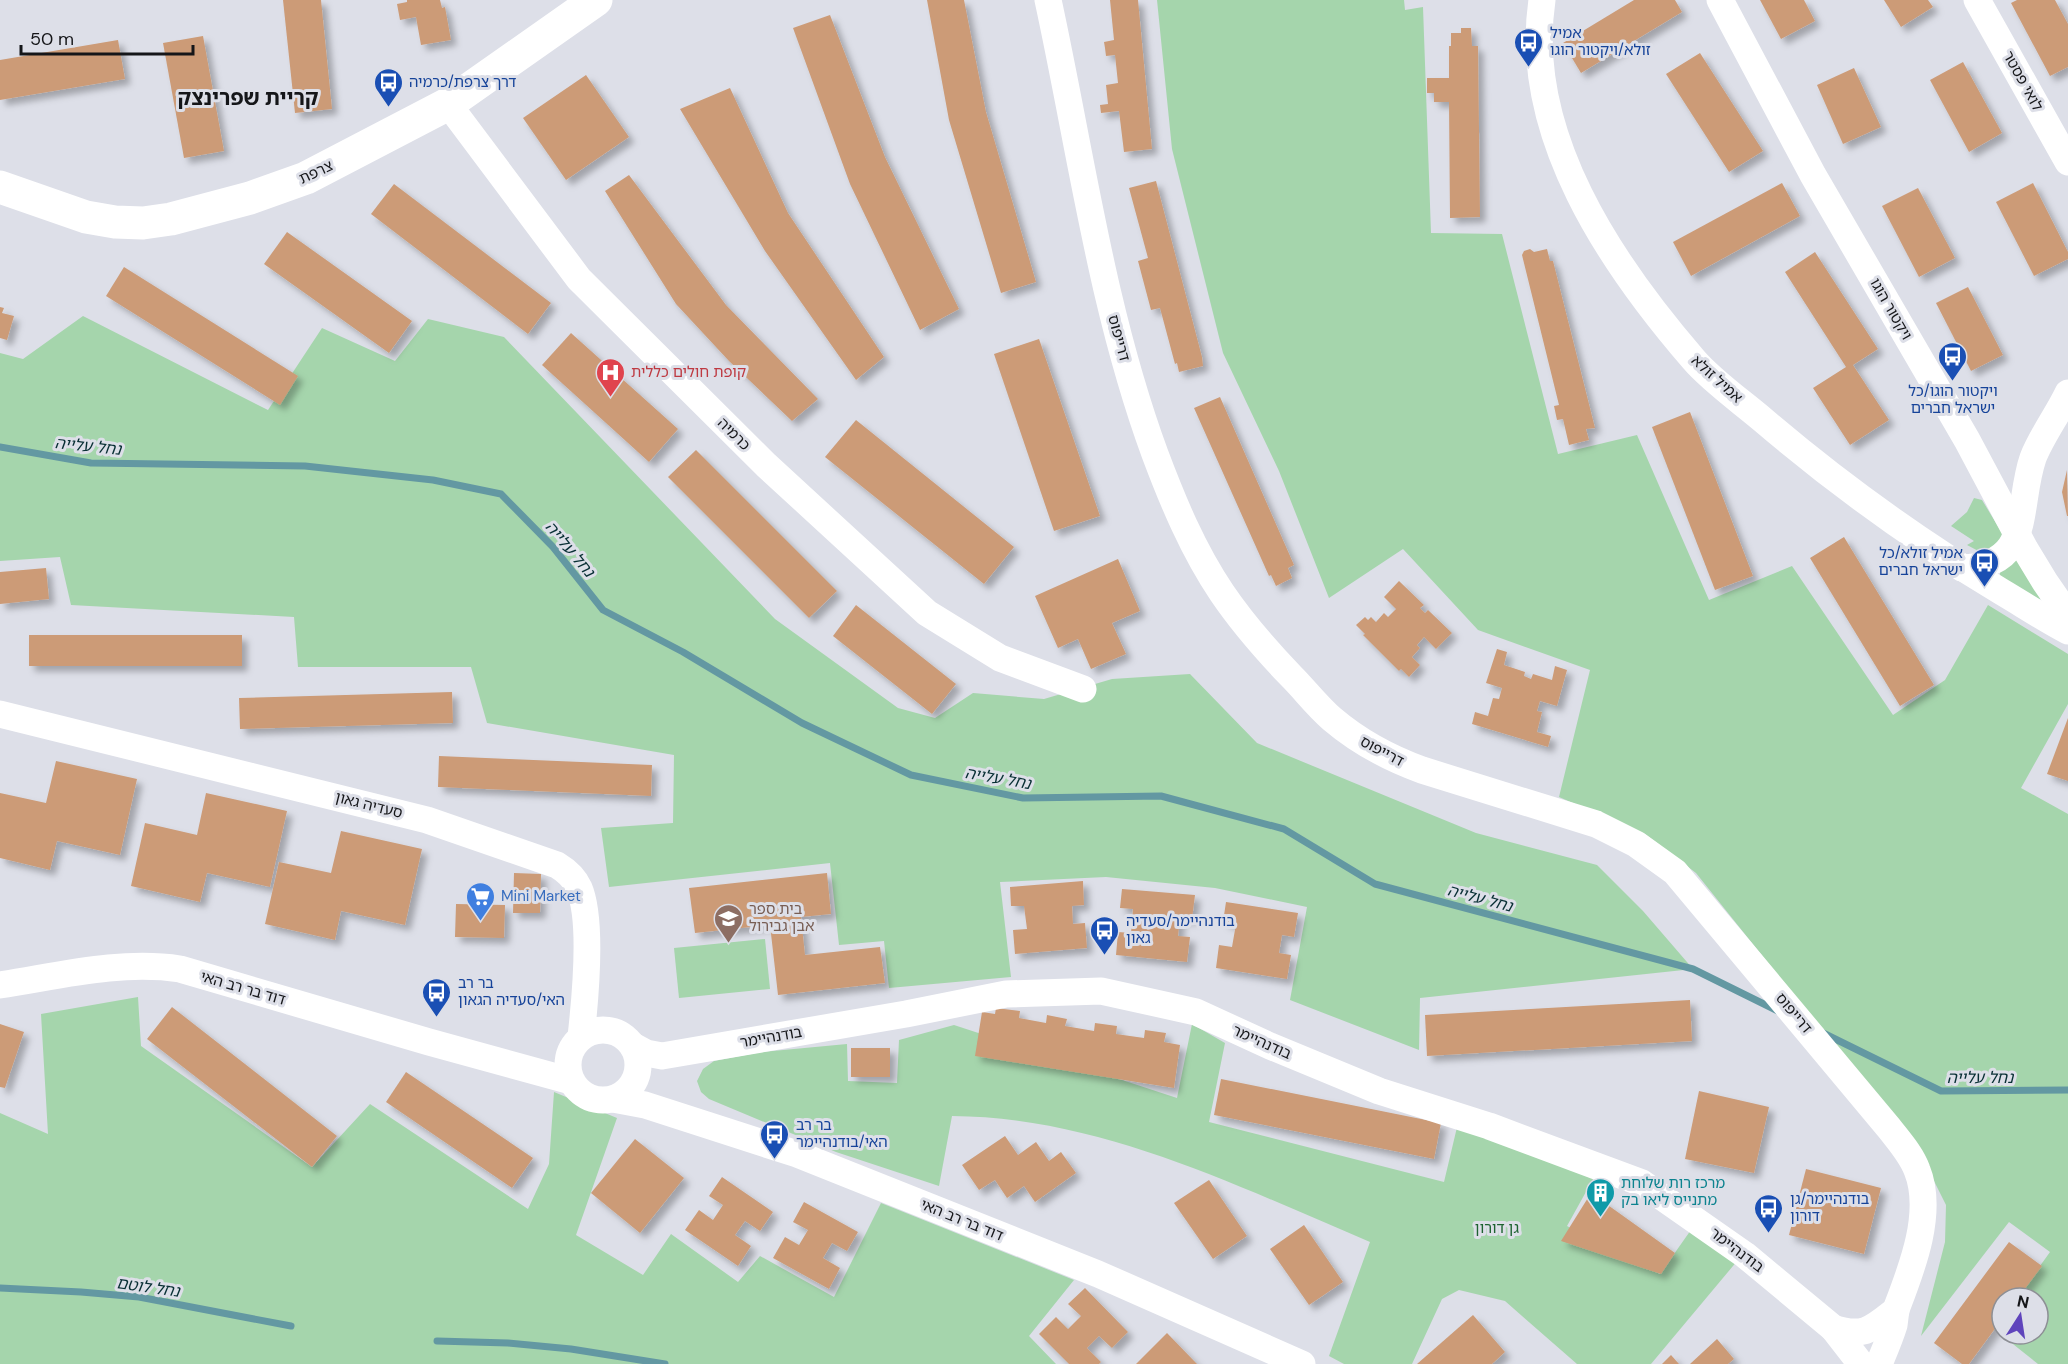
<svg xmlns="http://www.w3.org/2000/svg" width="2068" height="1364" viewBox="0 0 2068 1364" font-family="'DM Sans','Noto Sans Hebrew',sans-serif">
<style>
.green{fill:#a5d5ac}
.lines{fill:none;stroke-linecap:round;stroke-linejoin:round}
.stream{stroke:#6398a2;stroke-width:7}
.building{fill:#cc9b77;filter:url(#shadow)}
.minor{stroke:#fff;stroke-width:27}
.tertiary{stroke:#fff;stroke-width:33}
.labels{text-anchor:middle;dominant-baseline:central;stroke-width:6;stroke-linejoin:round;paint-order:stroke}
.transit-label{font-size:15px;fill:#164399;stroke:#dddfe8;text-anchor:start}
.street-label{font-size:15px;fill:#151619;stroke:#dddfe8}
.health-label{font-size:15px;fill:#be3a42;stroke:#dddfe8;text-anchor:start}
.shop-label{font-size:15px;fill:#366cbe;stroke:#dddfe8;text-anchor:start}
.education-label{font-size:15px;fill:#785e54;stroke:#dddfe8;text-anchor:start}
.culture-label{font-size:15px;fill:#0d838f;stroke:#dddfe8;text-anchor:start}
.park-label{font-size:15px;fill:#1d6330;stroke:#dddfe8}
.water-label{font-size:16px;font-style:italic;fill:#082f34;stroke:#dddfe8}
.district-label{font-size:21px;font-weight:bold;fill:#151619;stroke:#dddfe8}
</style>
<defs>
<filter id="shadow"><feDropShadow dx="5.5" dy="5.5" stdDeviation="3" flood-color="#0004"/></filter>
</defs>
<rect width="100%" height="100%" fill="#dddfe8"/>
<g class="green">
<polygon points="1157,0 1404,0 1405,10 1423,7 1431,233 1502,234 1558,454 1637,435 1709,600 1792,566 1893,715 1945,680 1988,605 2068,654 2068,704 2021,788 2068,814 2068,1364 2038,1364 1994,1329 2002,1318 2002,1334 2038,1334 2038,1298 2017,1298 2050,1252 2009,1222 1921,1336 1945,1242 1946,1205 1920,1153 1696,873 1645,834 1559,797 1590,670 1478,630 1403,549 1329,598 1279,471 1223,353 1172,149"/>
<polygon points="83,316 268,410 322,328 395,361 428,319 504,337 775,619 898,708 935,718 973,693 1044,699 1112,679 1190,674 1257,743 1476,833 1597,865 1643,911 1693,969 1420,998 1419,1050 1290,1000 1307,907 1215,888 1106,877 1000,882 1011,977 889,988 884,941 839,945 830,863 609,887 601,828 673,823 674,755 487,723 471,667 298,667 294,617 71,605 60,557 0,561 0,353 23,359"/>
<polygon points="1974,498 1982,500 2002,533 2001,539 1984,554 1967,545 1974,541 1951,526 1967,512"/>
<polygon points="2014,556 2041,597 2040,600 2000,577 2000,567"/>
<polygon points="765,939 770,989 679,998 674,948"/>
<polygon points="138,997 141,1046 312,1167 370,1104 528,1209 549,1164 554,1092 617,1118 576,1235 643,1275 671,1234 738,1282 760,1256 834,1297 881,1203 1074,1280 1029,1336 1056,1364 0,1364 0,1113 48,1134 41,1014"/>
<path d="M1192,1024L1225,1043L1209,1122L1444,1182L1458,1123L1597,1172L1567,1226L1660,1274L1693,1227L1738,1260L1651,1364H1577L1505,1301L1459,1290L1442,1299L1412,1364H1344L1329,1356L1370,1242C1237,1186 1100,1117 952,1116L939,1186L836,1152L709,1099L701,1092L697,1081L703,1069L714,1061L762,1052L847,1044L848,1081L897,1083L899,1040L954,1025L1177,1098Z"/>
</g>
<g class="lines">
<g class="stream">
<polyline points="0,447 91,463 305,466 433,480 501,494 553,547 603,610 683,652 802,723 911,775 1023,798 1161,796 1284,829 1375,884 1693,969 1778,1011"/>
<polyline points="1823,1033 1941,1091 2068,1090"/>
<polyline points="0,1288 81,1292 139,1297 291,1326"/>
<polyline points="437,1341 508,1343 571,1349 665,1364"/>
</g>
</g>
<g class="building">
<polygon points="283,0 321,0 332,109 295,113"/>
<polygon points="407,0 440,0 442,8 445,7 451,40 421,45 416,17 400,20 397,4 407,2"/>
<polygon points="927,0 964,0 986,112 1036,282 1001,293 949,120"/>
<polygon points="1110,0 1138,0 1152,149 1124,152 1119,111 1101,113 1100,105 1108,104 1106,85 1118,83 1115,55 1106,56 1105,48 1104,42 1114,40"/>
<polygon points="1634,0 1675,0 1682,12 1581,73 1563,43"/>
<polygon points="1760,0 1804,0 1815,21 1781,39"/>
<polygon points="1884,0 1928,0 1933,7 1901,27"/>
<polygon points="2017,0 2055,0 2068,24 2068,67 2050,76 2011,3"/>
<polygon points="830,15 885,157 959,309 920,330 850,184 793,28"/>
<polygon points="1461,28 1471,28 1472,46 1478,46 1480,217 1450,218 1449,102 1434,102 1434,93 1427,93 1427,78 1449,78 1449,46 1451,46 1451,33 1461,33"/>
<polygon points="203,36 224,151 184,158 163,43"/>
<polygon points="118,40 125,79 0,100 0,60"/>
<polygon points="1700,53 1763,151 1729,172 1666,74"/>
<polygon points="1963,62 2002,133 1969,152 1930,80"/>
<polygon points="1854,68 1881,127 1843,144 1817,85"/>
<polygon points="586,75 629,137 566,180 523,118"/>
<polygon points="730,88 788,213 884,357 856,380 765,251 680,109"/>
<polygon points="629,175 726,305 818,399 792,421 729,361 676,304 605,191"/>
<polygon points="1156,181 1202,357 1203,366 1179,372 1177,363 1175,364 1160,308 1151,310 1138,261 1148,258 1129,188"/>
<polygon points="1782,183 1800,216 1691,276 1673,242"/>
<polygon points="2033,183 2068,252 2068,259 2034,276 1996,202"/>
<polygon points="394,184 551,303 528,334 371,214"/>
<polygon points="1918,188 1955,258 1919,277 1882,206"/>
<polygon points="287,232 412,321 389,353 264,264"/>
<polygon points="1530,249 1534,252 1547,249 1550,261 1553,261 1595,428 1586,429 1589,440 1569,445 1563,419 1557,420 1554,406 1559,405 1522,255 1524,251"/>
<polygon points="1815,252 1878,349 1853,365 1889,420 1850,445 1813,388 1846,367 1785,272"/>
<polygon points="124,267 298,376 280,405 106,296"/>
<polygon points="1968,287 2003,355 1971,371 1936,303"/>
<polygon points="0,307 4,308 2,313 14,316 7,340 0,338"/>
<polygon points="571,333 678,429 649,462 542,365"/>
<polygon points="1039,339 1100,516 1054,531 994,354"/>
<polygon points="1220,397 1294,565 1288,568 1292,578 1276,586 1271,575 1269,576 1194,408"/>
<polygon points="1690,412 1753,576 1715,590 1652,427"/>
<polygon points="856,420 1014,547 984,584 825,457"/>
<polygon points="696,450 837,591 809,618 668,477"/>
<polygon points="2067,470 2068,516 2067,516 2062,492"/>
<polygon points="1844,537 1934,685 1900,706 1810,558"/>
<polygon points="1118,559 1140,611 1112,623 1126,654 1091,669 1078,639 1058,648 1035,596"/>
<polygon points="46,568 49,599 0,604 0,572"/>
<polygon points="1399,581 1424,605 1420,608 1425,613 1428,610 1452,633 1436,649 1424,637 1417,645 1420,648 1412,657 1420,665 1409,677 1401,669 1399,671 1363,635 1365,634 1356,625 1365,617 1368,620 1371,617 1376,622 1384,613 1388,617 1396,609 1384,597"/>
<polygon points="856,605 956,684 932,714 833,636"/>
<rect x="29" y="635" width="213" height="31"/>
<polygon points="1497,649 1507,652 1504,665 1525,672 1524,676 1531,679 1533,674 1552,680 1555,666 1567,670 1557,706 1540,701 1537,711 1542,712 1537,732 1551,736 1548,747 1472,724 1475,712 1488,716 1493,698 1499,699 1502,688 1486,683"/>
<polygon points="452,692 453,723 240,729 239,698"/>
<polygon points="2068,718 2068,781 2047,774"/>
<polygon points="439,756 652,765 651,796 438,787"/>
<polygon points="56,761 137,779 120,855 57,841 50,870 0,858 0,793 46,803"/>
<polygon points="206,793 287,811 270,887 207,873 200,902 131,886 145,823 197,835"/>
<polygon points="341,831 422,849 405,925 341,911 335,940 265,924 279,862 331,873"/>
<polygon points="514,873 541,874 540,913 513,913"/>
<polygon points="827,873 831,914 801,917 805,955 880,947 885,983 778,995 770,925 695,933 689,888"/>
<polygon points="1083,881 1084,905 1072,906 1073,924 1085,923 1087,948 1015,954 1013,930 1027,929 1024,906 1011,906 1010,887"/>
<polygon points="1122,889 1195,895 1192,919 1180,918 1178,936 1190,937 1187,962 1116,955 1118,932 1131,933 1133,909 1120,908"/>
<polygon points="1226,902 1298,913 1294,937 1282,935 1279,953 1291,955 1287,979 1216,968 1219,945 1232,947 1236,924 1223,922"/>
<polygon points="456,904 505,905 504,938 455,937"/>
<polygon points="1690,1000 1692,1041 1427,1056 1425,1015"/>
<polygon points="172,1007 337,1136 312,1167 147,1039"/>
<polygon points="996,1008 1020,1011 1019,1018 1046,1023 1047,1015 1067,1019 1065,1026 1094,1031 1095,1023 1117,1026 1116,1034 1144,1038 1145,1030 1166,1033 1164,1042 1180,1045 1174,1088 975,1056 982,1012 995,1014"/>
<polygon points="0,1024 24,1032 5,1088 0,1087"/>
<rect x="851" y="1048" width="39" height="29"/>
<polygon points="406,1072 533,1158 512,1188 386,1102"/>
<polygon points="1221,1079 1441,1123 1434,1159 1214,1115"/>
<polygon points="1699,1091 1769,1107 1754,1173 1685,1159"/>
<polygon points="1005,1136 1018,1155 1036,1142 1049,1161 1061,1152 1076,1173 1035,1202 1024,1186 1007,1198 995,1180 979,1190 962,1165"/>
<polygon points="635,1139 684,1178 640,1233 591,1193"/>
<polygon points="1806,1169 1881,1188 1864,1254 1789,1235"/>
<polygon points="722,1177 773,1212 760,1231 745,1221 735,1235 751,1246 738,1266 685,1230 699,1210 713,1220 723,1205 709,1196"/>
<polygon points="1209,1180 1247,1236 1213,1259 1174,1203"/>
<polygon points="1591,1193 1675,1253 1661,1274 1561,1241"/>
<polygon points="804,1202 858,1232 847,1251 832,1243 823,1258 840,1268 829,1289 773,1258 785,1237 799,1245 808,1230 793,1222"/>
<polygon points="1304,1225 1343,1282 1309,1305 1270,1249"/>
<polygon points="2009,1242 2042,1266 2018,1298 2002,1298 2002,1319 1969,1364 1962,1364 1934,1343"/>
<polygon points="1085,1288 1128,1332 1112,1348 1099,1336 1087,1348 1101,1362 1099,1364 1069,1364 1039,1334 1056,1317 1068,1329 1081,1316 1068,1304"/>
<polygon points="1473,1315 1505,1352 1492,1364 1417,1364"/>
<polygon points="1167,1333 1197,1364 1136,1364"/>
<polygon points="1717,1339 1734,1359 1728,1364 1690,1364"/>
<polygon points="1671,1355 1679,1364 1662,1364"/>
</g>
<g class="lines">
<g class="minor">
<path d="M1048,0C1081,152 1101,307 1155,454C1173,502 1193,550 1222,593C1241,621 1267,651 1291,676C1305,690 1317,706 1332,719C1359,742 1389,758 1422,770L1596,824L1636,844L1675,872L1889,1128C1899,1141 1911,1154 1917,1170C1934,1212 1912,1268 1897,1307C1895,1313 1895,1319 1894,1325C1890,1338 1884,1352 1879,1364"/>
<path d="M1542,0C1522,134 1611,264 1694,360C1712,381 1742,402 1763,420C1838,484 1917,541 2002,592C2024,605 2045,619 2068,631"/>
<polyline points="1720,0 1813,175 1967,440 2025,549 2045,582 2068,615"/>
<polyline points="1977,0 2068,162"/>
<polyline points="448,104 579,279 766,465 927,613 1000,658 1083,689"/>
<path d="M1962,568C2034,565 2016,507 2033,458C2041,437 2058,414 2068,393"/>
<path d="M0,714L427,820L557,865C567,871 574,877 579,888C593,920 585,1001 581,1037"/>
<path d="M0,985C59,976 120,960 180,969L429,1042L571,1081"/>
<circle cx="603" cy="1065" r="35"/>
<polyline points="633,1046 646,1053 662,1056 906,1014 1006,994 1101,991 1196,1012 1270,1046 1379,1091 1489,1126 1642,1183 1745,1255 1833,1328 1861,1364"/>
<polyline points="613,1099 645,1105 797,1154 1098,1274 1302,1364"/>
<path d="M1833,1328C1864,1338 1872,1329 1896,1310"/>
</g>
<polyline class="tertiary" points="0,187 86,217 115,222 143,223 171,219 250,198 306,178 448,104 596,0"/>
</g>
<defs>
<symbol id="bus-pin" viewBox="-11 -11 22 30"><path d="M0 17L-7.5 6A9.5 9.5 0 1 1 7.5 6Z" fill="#1a4fb4" stroke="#dddfe8"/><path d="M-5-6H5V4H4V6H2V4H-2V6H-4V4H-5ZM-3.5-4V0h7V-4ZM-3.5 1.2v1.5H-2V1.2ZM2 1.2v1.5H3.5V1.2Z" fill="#fff"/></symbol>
<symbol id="hospital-pin" viewBox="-11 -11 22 30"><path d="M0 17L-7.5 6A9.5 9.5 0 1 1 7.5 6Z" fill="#e0444e" stroke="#dddfe8"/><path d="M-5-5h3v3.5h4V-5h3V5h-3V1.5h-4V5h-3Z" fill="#fff"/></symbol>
<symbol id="supermarket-pin" viewBox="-11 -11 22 30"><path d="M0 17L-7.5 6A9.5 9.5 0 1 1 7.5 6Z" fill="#3f7fe0" stroke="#dddfe8"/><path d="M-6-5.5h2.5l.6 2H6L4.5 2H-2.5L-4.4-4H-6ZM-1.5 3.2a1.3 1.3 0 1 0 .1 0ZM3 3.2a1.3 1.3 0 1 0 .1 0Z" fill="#fff"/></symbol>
<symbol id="school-pin" viewBox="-11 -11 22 30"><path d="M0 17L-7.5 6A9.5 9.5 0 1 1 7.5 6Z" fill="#8d6e63" stroke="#dddfe8"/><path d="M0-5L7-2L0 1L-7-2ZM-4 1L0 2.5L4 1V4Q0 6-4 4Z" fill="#fff"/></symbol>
<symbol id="building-pin" viewBox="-11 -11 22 30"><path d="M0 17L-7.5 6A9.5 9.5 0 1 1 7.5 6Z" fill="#0f9aa8" stroke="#dddfe8"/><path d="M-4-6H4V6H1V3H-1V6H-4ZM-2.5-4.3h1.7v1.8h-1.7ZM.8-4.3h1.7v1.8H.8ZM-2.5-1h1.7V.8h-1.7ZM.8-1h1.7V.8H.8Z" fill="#fff"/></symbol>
</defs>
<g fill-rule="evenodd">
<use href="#bus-pin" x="1512" y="26" width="33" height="45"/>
<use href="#bus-pin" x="372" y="66" width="33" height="45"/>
<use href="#bus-pin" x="1936" y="340" width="33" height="45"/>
<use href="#hospital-pin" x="594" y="356" width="33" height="45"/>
<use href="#bus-pin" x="1968" y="546" width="33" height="45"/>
<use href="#supermarket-pin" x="464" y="880" width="33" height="45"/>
<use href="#school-pin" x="712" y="902" width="33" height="45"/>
<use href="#bus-pin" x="1088" y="914" width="33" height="45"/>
<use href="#bus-pin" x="420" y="976" width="33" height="45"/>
<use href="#bus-pin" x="758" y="1118" width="33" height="45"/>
<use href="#building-pin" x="1584" y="1176" width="33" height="45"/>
<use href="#bus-pin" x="1752" y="1192" width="33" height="45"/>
</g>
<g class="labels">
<g class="transit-label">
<text x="1550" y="33">אמיל<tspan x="1550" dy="17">זולא/ויקטור הוגו</tspan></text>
<text x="409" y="82">דרך צרפת/כרמיה</text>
<text x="1953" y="391" text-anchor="middle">ויקטור הוגו/כל<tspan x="1953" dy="17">ישראל חברים</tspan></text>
<text x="1963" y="553" text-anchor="end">אמיל זולא/כל<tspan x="1963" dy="17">ישראל חברים</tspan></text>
<text x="1126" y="921">בודנהיימר/סעדיה<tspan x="1126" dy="17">גאון</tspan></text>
<text x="458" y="983">בר רב<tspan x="458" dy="17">האי/סעדיה הגאון</tspan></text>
<text x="796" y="1125">בר רב<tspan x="796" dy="17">האי/בודנהיימר</tspan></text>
<text x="1790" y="1199">בודנהיימר/גן<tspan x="1790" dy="17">דורון</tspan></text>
</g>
<g class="street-label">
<text transform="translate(2023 81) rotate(61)">לואי פסטר</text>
<text transform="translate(316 172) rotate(-25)">צרפת</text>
<text transform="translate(1891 309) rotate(60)">ויקטור הוגו</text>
<text transform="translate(1119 338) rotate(75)">דרייפוס</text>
<text transform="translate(1717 379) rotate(42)">אמיל זולא</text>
<text transform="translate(734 434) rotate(45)">כרמיה</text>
<text transform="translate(1382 751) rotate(28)">דרייפוס</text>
<text transform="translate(369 805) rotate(14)">סעדיה גאון</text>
<text transform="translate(243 988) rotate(16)">דוד בר רב האי</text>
<text transform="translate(1794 1013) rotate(50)">דרייפוס</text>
<text transform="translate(771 1037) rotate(-10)">בודנהיימר</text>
<text transform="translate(1262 1042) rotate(24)">בודנהיימר</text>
<text transform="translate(962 1220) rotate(22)">דוד בר רב האי</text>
<text transform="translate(1737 1250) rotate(37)">בודנהיימר</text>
</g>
<g class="health-label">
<text x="631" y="372">קופת חולים כללית</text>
</g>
<g class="shop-label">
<text x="501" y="896">Mini Market</text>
</g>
<g class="education-label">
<text x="749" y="909">בית ספר<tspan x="749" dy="17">אבן גבירול</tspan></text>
</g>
<g class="culture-label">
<text x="1621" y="1183">מרכז רות שלוחת<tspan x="1621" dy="17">מתנייס ליאו בק</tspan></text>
</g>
<g class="park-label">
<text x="1497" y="1228">גן דורון</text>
</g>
<g class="water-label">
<text transform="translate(88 446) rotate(6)">נחל עלייה</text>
<text transform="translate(570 549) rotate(50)">נחל עלייה</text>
<text transform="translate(998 778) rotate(10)">נחל עלייה</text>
<text transform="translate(1480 898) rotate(15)">נחל עלייה</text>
<text x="1980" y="1077">נחל עלייה</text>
<text transform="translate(148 1287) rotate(8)">נחל לוטם</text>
</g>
<g class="district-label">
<text x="248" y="98">קריית שפרינצק</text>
</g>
</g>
<g transform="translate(2020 1316) rotate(12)"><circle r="28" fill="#dddfe8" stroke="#8d8f95" stroke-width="1.5"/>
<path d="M0-4.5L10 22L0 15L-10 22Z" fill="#5f44bc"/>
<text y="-9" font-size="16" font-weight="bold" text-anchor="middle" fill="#151619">N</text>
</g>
<path d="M21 45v9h172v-9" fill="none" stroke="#151619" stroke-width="3"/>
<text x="30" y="45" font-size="18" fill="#151619" stroke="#dddfe8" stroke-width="4.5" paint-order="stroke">50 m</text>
</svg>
